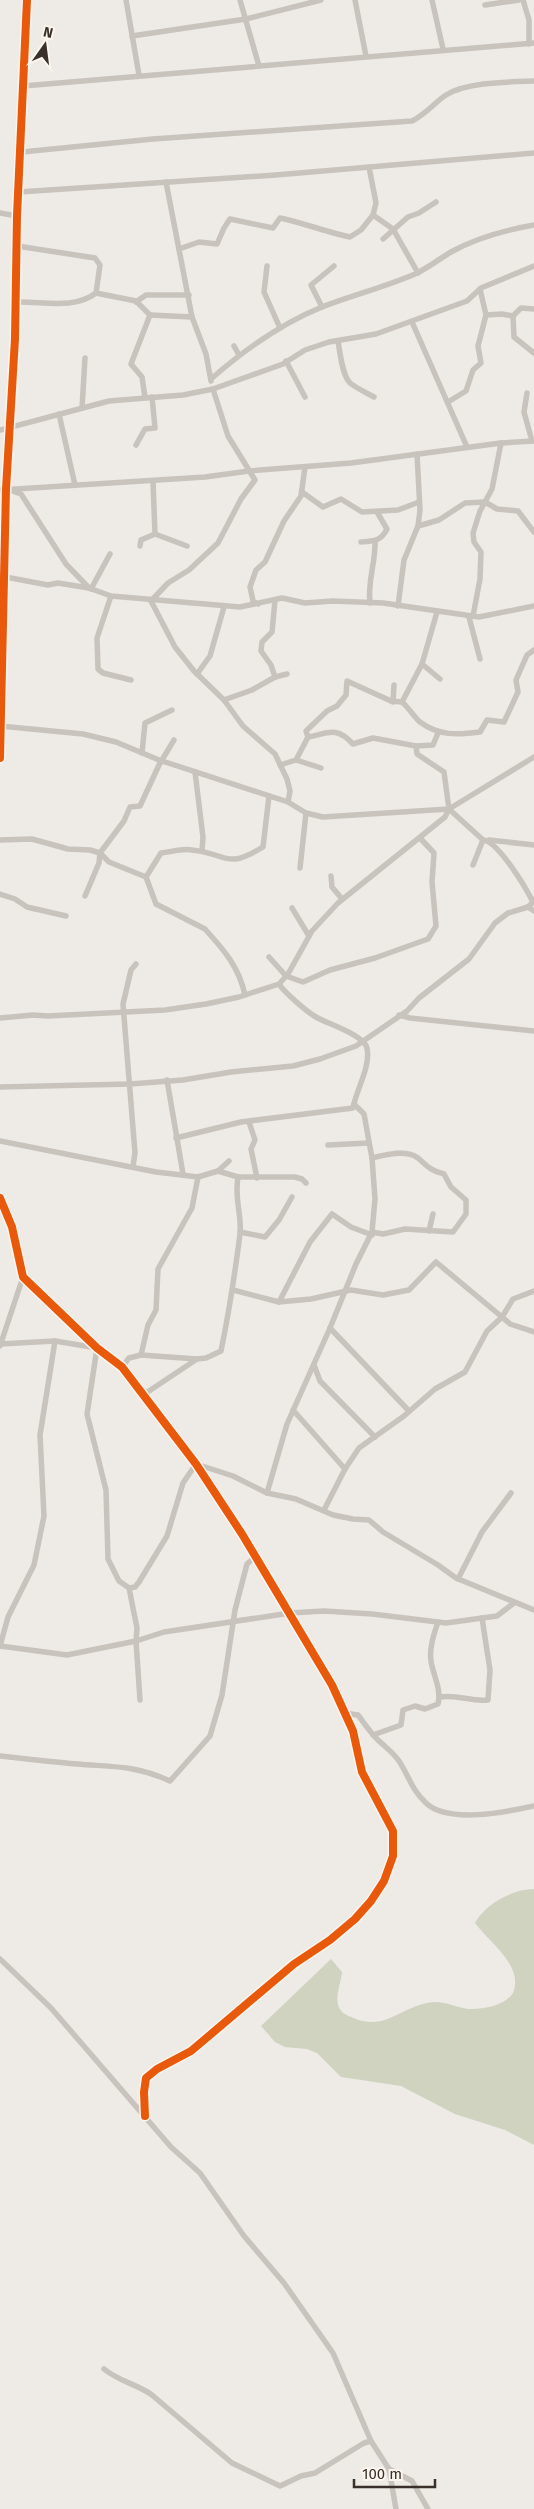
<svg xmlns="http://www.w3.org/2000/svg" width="534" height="2509" viewBox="0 0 534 2509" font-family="'Fira Sans',sans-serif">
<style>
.green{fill:#cfd3c0}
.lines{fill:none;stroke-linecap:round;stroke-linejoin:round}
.minor{stroke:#c8c3bd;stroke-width:5.5}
.cycleway-casing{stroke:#faf5ed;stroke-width:11}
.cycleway{stroke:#e8590c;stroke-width:8}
</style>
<rect width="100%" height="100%" fill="#eeeae5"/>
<path class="green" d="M534,1889V2145L505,2130L455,2114L401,2086L341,2077L317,2053L307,2049L285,2047L275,2042L261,2026L331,1959L342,1972C341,1985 332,2001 342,2012C345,2015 352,2017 356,2019C384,2030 401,2008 427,2003C442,1999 454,2007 468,2009C482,2010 510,2005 514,1990C522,1964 487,1940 475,1923C485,1904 513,1889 534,1889Z"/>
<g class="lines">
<g class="minor">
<polyline points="126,0 139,75"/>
<polyline points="240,0 259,66"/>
<polyline points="355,0 366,56"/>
<polyline points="432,0 443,49"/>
<polyline points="523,0 529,20 529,44"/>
<polyline points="485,5 519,0"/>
<polyline points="132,36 246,19 321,0"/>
<polyline points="23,86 534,43"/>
<path d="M22,152L153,139L412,121C426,114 434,103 446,95C467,82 509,82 534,81"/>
<polyline points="369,167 376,203 373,215 393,229 418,273"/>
<polyline points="166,182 192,317 206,354 211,381"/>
<polyline points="19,192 276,175 534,153"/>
<polyline points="0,213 17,216"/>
<polyline points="383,239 408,217 419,213 436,202"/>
<polyline points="17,246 95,258 100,265 96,293 136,301 150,315"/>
<path d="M179,249L199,242L217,244L224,228L230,219L273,228L280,218C304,223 326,232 350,237L361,230L373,215"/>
<polyline points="267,266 264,292 280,328"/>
<polyline points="480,289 486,315 502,314 513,316 521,308 534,309"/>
<path d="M16,302C42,301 74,310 96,293"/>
<polyline points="136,302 146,295 189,295"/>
<polyline points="322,307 311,285 334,266"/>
<polyline points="513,316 514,337 534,353"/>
<polyline points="412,322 467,447"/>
<path d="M338,341C340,352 342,375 350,383C356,388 367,393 374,397"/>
<polyline points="234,346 239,355"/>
<polyline points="286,361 305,397"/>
<path d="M211,379C244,350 280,324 322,307C353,295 385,287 415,274C428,268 439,259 451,252C476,238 506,230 534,225"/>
<polyline points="213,389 283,364 305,350 329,342 376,334 467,301 481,288 534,266"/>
<polyline points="527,393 524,412 532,441"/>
<polyline points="145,397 142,377 131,364 150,315 192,317"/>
<polyline points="448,402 466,391 473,370 481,363 478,346 486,315"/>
<polyline points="82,408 85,358"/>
<polyline points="59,414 75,485"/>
<polyline points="0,430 109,401 183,395 213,389 228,436 255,480 241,499 218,543 189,570 168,583 151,601"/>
<polyline points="136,445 145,429 155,428 152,397"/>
<polyline points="417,454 420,510 418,526"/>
<polyline points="153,481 155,534 187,546"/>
<polyline points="6,489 21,494 66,564 89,588 111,596 240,607 282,598 305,603 333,601 383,603 479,617 534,606"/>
<polyline points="0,490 205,477 249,471 351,463 501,443 534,441"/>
<polyline points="302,492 323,507 341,499 362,512 398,510 419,502"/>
<path d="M361,542C374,541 381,541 387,529L377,512"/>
<polyline points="140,546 141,540 155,534"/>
<polyline points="0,576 48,585 58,583 89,588"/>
<polyline points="91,589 110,554"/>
<polyline points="111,596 97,638 98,669 103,673 131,680"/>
<polyline points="151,601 175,647 194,671 224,700 243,726 275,754 287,779 290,791 288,802"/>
<path d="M370,603C367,582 376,562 375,541"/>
<polyline points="258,604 253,601 250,587 256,570 265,562 284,521 301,496 305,467"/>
<polyline points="398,606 404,560 418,526 439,520 465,503 485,502 497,509 518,511 534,532"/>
<path d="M437,612L422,664L402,702C408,707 417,720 420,722C439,736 457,735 480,732L487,720L504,722L518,692L516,680L527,655L534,650"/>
<polyline points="473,616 480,579 481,552 474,542 473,533 480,511 492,489 501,443"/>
<polyline points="469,617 480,659"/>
<polyline points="422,664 440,679"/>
<polyline points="197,674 210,656 224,607"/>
<polyline points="275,677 287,674"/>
<polyline points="224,700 252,690 275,677 271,665 261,651 262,642 272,632 275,600"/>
<polyline points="393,702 394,685"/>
<polyline points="0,726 83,734 116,742 159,760 288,802 306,813 323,817 449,809 534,757"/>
<path d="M308,737C329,733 336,726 353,744L373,738L416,746L433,745L438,733"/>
<path d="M416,746L417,754L444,772L449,809L483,840C498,841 526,888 533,902L528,907"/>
<polyline points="142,753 145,723 172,710"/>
<polyline points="0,758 6,489 15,339 17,216 27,0"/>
<polyline points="296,760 321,768"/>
<polyline points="280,765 296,760 308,737 306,731 327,711 337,706 346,695 347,681 391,701 402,702"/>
<polyline points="195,772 203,837 202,851"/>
<polyline points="0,840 32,839 68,849 90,850 100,853 109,862 146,877"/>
<polyline points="489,840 534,845"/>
<polyline points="473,865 483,840"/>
<polyline points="300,868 306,813"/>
<polyline points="331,876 332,887 342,899"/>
<polyline points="0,894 15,899 27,907 66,916"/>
<polyline points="85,896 99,863 100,853 124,821 130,807 140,806 159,765 174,740"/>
<polyline points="292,908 309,936"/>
<polyline points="269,957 286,976 303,982 330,970 375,958 428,939 436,926 432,882 434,853 420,838"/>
<path d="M245,995C239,967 224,950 205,929L156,904L146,877L161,853C171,852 183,848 192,850C229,854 225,870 263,847L269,796"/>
<polyline points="399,1015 410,1018 534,1031"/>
<polyline points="0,1018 33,1015 48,1016 165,1010 206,1004 239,997 279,984 288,974 312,931 338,903 445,817 449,809"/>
<polyline points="167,1080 183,1174"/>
<polyline points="0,1087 130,1084 183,1080 231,1072 293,1066 320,1059 356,1046 407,1011 419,998 469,959 495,923 508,913 528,907 534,911"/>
<polyline points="249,1122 255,1140 251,1149 257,1178"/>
<path d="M176,1138L241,1122L353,1108C356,1090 371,1067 367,1048C364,1035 328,1024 316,1017C307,1012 284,992 279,984"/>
<polyline points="0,1141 156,1172 198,1177 218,1171 229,1161"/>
<polyline points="328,1145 369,1143"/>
<path d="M372,1158C385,1155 406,1149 418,1158C427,1166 431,1171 444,1174L451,1187L466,1200V1214L453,1232L405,1229L383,1234L372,1232"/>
<polyline points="133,1166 135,1153 123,1004 131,970 136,964"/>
<polyline points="218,1171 238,1177 295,1177 302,1179 306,1183"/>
<polyline points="0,1198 12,1227 23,1277 97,1348 122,1367 196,1464 242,1534 332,1685 353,1731 362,1772 393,1831 393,1856 384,1881 371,1901 355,1919 330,1940 294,1964 191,2051 157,2069 146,2078 144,2092 145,2116"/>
<polyline points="429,1231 433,1214"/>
<polyline points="240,1232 265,1237 279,1220 292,1197"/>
<polyline points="233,1290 279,1302 311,1299 351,1290 383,1295 409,1290 436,1262 502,1317 513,1299 534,1291"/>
<polyline points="279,1302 310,1242 332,1214 351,1227 372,1235"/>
<polyline points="330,1328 409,1411"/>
<polyline points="0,1344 55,1341 97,1348 87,1414 106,1490 108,1559 119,1581 129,1588 137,1628 136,1641 140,1700"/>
<polyline points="0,1346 23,1277"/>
<polyline points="141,1355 148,1325 156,1310 158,1269 192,1208 198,1177"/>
<polyline points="314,1365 320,1381 375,1437"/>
<polyline points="122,1367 129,1358 141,1355 197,1359"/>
<path d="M143,1395L197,1359L206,1358L221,1351C229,1312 235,1273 240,1234C242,1214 234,1200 238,1177"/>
<polyline points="293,1410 345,1469"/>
<polyline points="196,1464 233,1476 267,1493 296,1499 333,1515 353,1519 369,1520 383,1532 438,1565 456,1578 534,1610"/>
<polyline points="267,1493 287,1424 330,1328 356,1264 372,1232 375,1199 372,1158 364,1114 354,1104"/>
<polyline points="324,1510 345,1469 359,1448 404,1416 435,1389 465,1372 487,1331 502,1317 510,1324 534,1332"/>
<polyline points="458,1579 482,1532 511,1493"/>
<polyline points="129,1588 135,1587 139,1582 167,1536 183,1483 196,1464"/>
<polyline points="0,1646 67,1655 136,1641 164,1632 290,1613 324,1611 372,1614 446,1623 497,1616 514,1603"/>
<polyline points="0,1646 8,1617 34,1565 44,1516 40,1435 55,1341"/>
<path d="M440,1697C458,1694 470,1702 488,1700L490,1670L482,1618"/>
<path d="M345,1713L358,1715C364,1723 370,1732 377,1739C384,1746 393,1752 399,1761C409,1776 411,1789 426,1803C448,1824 506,1812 534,1806"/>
<path d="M373,1735L401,1725L403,1710L415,1706L425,1709L438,1704C442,1690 433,1675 431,1661C429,1648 434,1634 438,1622"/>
<path d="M0,1756C26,1759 51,1762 77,1764C112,1767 136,1765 170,1781L210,1736L222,1695L235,1610L247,1564L255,1557"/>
<polyline points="0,1959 51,2008 171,2147 200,2173 244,2236 284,2283 333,2353 371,2441 389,2469 396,2509"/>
<path d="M104,2369C118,2381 137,2384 152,2395L232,2463L280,2486L301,2476L315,2473L364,2443L371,2441"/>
<polyline points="389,2469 412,2481 428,2509"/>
</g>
<defs>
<g id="cycleway">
<polyline points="0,758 6,489 15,339 17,216 27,0"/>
<polyline points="0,1198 12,1227 23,1277 97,1348 122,1367 196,1464 242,1534 332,1685 353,1731 362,1772 393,1831 393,1856 384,1881 371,1901 355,1919 330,1940 294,1964 191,2051 157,2069 146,2078 144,2092 145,2116"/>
</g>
</defs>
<use href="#cycleway" class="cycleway-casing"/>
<use href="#cycleway" class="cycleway"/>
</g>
<g transform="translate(45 45) rotate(14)" stroke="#faf5ed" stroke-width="4" paint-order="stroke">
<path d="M0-4L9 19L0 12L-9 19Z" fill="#39302b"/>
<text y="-8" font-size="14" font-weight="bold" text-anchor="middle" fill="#39302b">N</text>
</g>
<path d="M354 2479v8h81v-8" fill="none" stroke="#39302b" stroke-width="2.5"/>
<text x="362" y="2479" font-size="15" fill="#39302b" stroke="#faf5ed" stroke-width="4" paint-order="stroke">100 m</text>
</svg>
